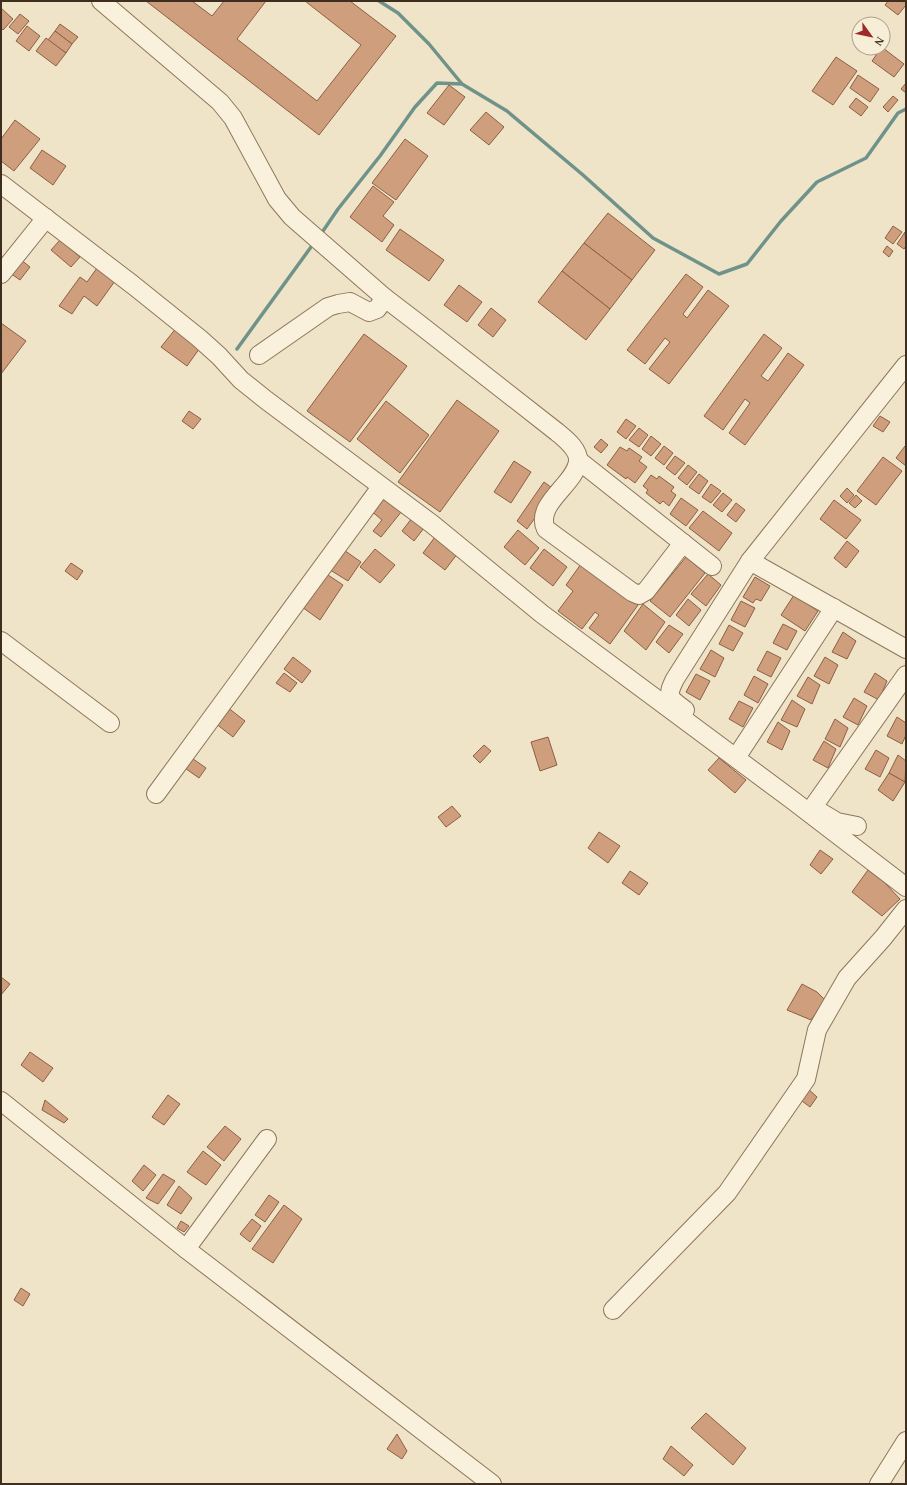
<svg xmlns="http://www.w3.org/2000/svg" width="907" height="1485" viewBox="0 0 907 1485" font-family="Georgia,serif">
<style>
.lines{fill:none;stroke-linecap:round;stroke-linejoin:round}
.stream{stroke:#6f938a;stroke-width:3.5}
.building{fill:#cf9f7d;stroke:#8d5f41}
.minor-casing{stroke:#8d765c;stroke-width:20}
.minor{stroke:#faf1dc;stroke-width:18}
</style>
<rect width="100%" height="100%" fill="#f0e4c8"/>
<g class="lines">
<g class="stream">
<polyline points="379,1 398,13 429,44 462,84"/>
<polyline points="323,231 338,209 380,156 415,107 437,83 462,84 507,111 583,175 653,238 719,274 747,264 781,221 817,182 866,158 898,113 906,109"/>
<polyline points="237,349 311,247"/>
</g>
</g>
<g class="building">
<polygon points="146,1 192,1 212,16 224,1 266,1 237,39 317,101 361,45 305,1 350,1 396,36 319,135"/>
<polygon points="888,1 906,1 906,5 898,15 885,5"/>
<polygon points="1,8 13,19 3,30 1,28"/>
<polygon points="20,14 29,21 18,34 9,27"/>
<polygon points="60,24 78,37 72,44 55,31"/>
<polygon points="27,26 40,36 29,51 16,41"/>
<polygon points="55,31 72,44 66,53 48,40"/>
<polygon points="46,38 66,53 56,66 36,51"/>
<polygon points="881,48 883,48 904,64 894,77 872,61"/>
<polygon points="836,57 857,71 833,105 812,91"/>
<polygon points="858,75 879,89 870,102 850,88"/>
<polygon points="906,83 906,93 901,89"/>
<polygon points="449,85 465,97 444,125 427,113"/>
<polygon points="893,96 898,100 888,112 883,107"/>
<polygon points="856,98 868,107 861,116 849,107"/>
<polygon points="486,112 504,127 489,145 470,130"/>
<polygon points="15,120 40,139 14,171 1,161 1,139"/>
<polygon points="405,139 428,156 396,200 372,183"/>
<polygon points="42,150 66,166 53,185 30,168"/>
<polygon points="373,186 394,202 383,216 394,225 382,242 350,217"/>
<polygon points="608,213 655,250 632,280 584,243"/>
<polygon points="893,226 902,232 893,244 885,238"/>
<polygon points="400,229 444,260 429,281 386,250"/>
<polygon points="905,232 906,246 904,249 897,244"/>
<polygon points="60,240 80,257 71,267 51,250"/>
<polygon points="584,243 632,280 610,309 562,271"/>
<polygon points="887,246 893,251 889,257 883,252"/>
<polygon points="20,259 30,267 20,280 10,273"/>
<polygon points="97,268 115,281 97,306 84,296 72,314 59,306 80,277 87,282"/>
<polygon points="562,271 610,309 586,340 538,302"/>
<polygon points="686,274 703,287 683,314 687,318 708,290 729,306 669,384 649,369 670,342 665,338 645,364 627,350"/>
<polygon points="459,285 482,302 467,322 444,305"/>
<polygon points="491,308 506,320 493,337 478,325"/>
<polygon points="1,323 26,341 1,374"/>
<polygon points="177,327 202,345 187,366 161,347"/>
<polygon points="364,334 407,366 350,442 307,411"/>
<polygon points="764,334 782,348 761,376 768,381 788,353 804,365 745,445 729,433 750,403 745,399 723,430 704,416"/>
<polygon points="457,400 499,431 440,512 398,482"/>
<polygon points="386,401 429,435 400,473 357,439"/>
<polygon points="189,411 201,419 193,429 182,421"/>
<polygon points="880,416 890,422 883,432 873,426"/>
<polygon points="626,419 636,426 626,439 617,432"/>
<polygon points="639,428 648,435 639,447 629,440"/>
<polygon points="651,436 661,444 651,456 642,449"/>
<polygon points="601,439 608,445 601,453 594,447"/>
<polygon points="664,446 673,453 664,465 655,458"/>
<polygon points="905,446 906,447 906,466 896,458"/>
<polygon points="620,447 627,451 629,448 642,457 639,461 647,467 635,483 627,477 626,479 607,465"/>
<polygon points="675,456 685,463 675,475 666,468"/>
<polygon points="883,457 902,471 876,505 857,491"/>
<polygon points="514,461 531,472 511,503 494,492"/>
<polygon points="688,465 697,472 687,485 678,478"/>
<polygon points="699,474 708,481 699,494 689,487"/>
<polygon points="651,475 657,479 659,476 674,487 671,491 676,495 669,506 663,501 660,504 646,493 648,490 643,486"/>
<polygon points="544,482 555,490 527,529 517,521"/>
<polygon points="711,484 721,491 711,503 702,497"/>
<polygon points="847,488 854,495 847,503 840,496"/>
<polygon points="723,493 732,500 722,512 713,505"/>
<polygon points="380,494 402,511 381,537 373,531 382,520 369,509"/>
<polygon points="856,495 862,501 855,508 849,503"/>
<polygon points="681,498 698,510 686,526 670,514"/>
<polygon points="834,500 861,520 846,539 820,519"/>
<polygon points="736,503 745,510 736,522 727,515"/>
<polygon points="703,511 732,533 719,551 689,528"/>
<polygon points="412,518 424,528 414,541 402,531"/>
<polygon points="518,530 539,548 525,565 504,547"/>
<polygon points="435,537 458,553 445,570 423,553"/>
<polygon points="847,541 859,551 846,568 834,558"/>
<polygon points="341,548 361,562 348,581 327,568"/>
<polygon points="375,549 395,565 380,583 360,567"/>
<polygon points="544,549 567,567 553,586 530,568"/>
<polygon points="686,557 705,573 670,617 650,601"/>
<polygon points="71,563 83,571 77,580 65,571"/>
<polygon points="581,564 638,605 610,644 589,628 599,615 595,612 582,629 558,611 573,591 566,585"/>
<polygon points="325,573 343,585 320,620 302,607"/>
<polygon points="708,574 721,585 706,606 691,594"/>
<polygon points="755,577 770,586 761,601 756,599 753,603 743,597"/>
<polygon points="794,595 818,611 805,631 781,615"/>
<polygon points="688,599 701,610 689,626 676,615"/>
<polygon points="741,601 755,608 745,627 731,620"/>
<polygon points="643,604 665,622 646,650 624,631"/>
<polygon points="783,624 797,631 787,650 773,643"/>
<polygon points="669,625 683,634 669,653 656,642"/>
<polygon points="729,625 743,633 733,651 719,644"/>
<polygon points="843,632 856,641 847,659 832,652"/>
<polygon points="711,650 724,658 715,677 700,669"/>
<polygon points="767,651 781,658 771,677 757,670"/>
<polygon points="293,657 311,671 302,683 284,669"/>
<polygon points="825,657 838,665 829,684 814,676"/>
<polygon points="284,673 297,683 290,692 276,683"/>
<polygon points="875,673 887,681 879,700 864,692"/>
<polygon points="696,674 710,681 700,700 686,692"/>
<polygon points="754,676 768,684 758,703 744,695"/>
<polygon points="808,677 820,685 812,704 797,696"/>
<polygon points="854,698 867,706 858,725 843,717"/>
<polygon points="792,700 805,709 797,727 781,720"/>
<polygon points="739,701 753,708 743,727 729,719"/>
<polygon points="227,707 245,721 233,737 215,723"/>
<polygon points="897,717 906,723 906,735 902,744 887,736"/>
<polygon points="835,719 848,728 840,747 825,739"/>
<polygon points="778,722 790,731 782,750 767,742"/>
<polygon points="548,737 557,765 540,771 531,742"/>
<polygon points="824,741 836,749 828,768 813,760"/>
<polygon points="484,745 491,751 480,763 473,756"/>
<polygon points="876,750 889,758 880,777 865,769"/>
<polygon points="898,755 906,761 905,782 889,773"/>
<polygon points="189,756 206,768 199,778 182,766"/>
<polygon points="719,758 746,780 735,793 708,770"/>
<polygon points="889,773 905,782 893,801 878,790"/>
<polygon points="452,806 461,816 446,827 438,817"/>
<polygon points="599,832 620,846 608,863 588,848"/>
<polygon points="820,850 833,859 821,874 810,865"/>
<polygon points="868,870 884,882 900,899 882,916 852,892"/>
<polygon points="630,871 648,883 639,895 622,883"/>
<polygon points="1,977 10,984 1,995"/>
<polygon points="802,984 817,992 825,1000 811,1020 787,1010"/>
<polygon points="30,1052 53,1068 43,1082 21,1065"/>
<polygon points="806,1087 817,1097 810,1107 798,1098"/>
<polygon points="168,1095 180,1104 164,1125 152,1117"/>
<polygon points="45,1100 68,1119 64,1123 42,1110"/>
<polygon points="225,1126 241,1139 224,1161 207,1147"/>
<polygon points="203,1151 221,1165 206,1185 187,1172"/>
<polygon points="144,1165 156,1175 143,1191 132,1181"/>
<polygon points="163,1174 175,1181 158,1204 146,1198"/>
<polygon points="179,1186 192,1198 181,1214 167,1205"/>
<polygon points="269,1195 279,1202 265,1222 255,1215"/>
<polygon points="284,1205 302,1219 273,1263 252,1249"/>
<polygon points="252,1219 261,1226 250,1242 240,1234"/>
<polygon points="181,1221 189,1226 184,1232 177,1228"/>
<polygon points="21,1288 30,1294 23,1306 14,1300"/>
<polygon points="706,1413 746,1448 733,1465 691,1428"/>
<polygon points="397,1434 407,1451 402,1459 387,1449"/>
<polygon points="671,1446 693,1465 684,1476 663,1459"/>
</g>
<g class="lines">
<defs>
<g id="minor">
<polyline points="101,1 220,102 233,118 277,199 292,217 385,298"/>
<polyline points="1,184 133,285 199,338 219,356 241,380 266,400 432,524 542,614 791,799 906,887"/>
<polyline points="1,274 46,218"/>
<path d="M259,355L328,307L338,304L350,302L369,312L377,309L385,298L419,324L557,432C565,439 579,449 578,461C576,484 534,504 546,529L632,592L639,595L646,591L683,543"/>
<polyline points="578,460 712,566"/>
<polyline points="750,561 906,649"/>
<polyline points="1,641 110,723"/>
<path d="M685,710C669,698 666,697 675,679L750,561L906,365"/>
<polyline points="741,750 834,608"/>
<polyline points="156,794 381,487"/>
<polyline points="813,807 906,675"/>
<polyline points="822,813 837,822 857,826"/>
<polyline points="1,1101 186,1249 492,1484"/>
<polyline points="186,1249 267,1139"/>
<polyline points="613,1310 727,1193 806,1079 817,1030 847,978 883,938 906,909"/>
<polyline points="879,1484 906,1441"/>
</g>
</defs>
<use href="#minor" class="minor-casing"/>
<use href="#minor" class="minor"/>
</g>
<rect width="907" height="1485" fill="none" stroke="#3d2e20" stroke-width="4"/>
<g transform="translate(871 36) rotate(123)"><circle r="19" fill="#f7eed8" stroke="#ada18e"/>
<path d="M0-3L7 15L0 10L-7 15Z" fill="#9e2a2b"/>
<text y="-6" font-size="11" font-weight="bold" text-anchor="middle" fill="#3d2e20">N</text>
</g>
</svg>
